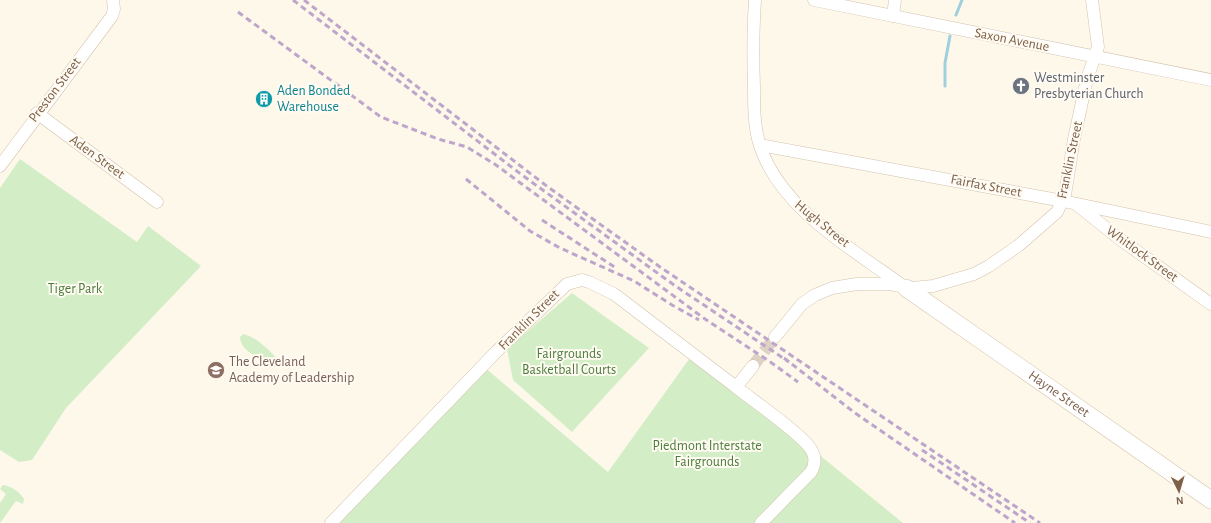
<svg xmlns="http://www.w3.org/2000/svg" width="1211" height="523" viewBox="0 0 1211 523" font-family="'Alegreya Sans',sans-serif">
<style>
.green{fill:#d3eec6}
.lines{fill:none;stroke-linecap:round;stroke-linejoin:round}
.stream{stroke:#a0cfdd;stroke-width:3}
.street-tunnel{stroke:#ded2c2;stroke-width:12;stroke-dasharray:12 6;stroke-linecap:butt}
.street-casing{stroke:#d3c1ad;stroke-width:13}
.secondary-casing{stroke:#d6c2ab;stroke-width:18}
.street{stroke:#fff;stroke-width:12}
.secondary{stroke:#fff;stroke-width:17}
.rail{stroke:#bda5cb;stroke-width:3;stroke-dasharray:6 4;stroke-linecap:butt}
.labels{text-anchor:middle;dominant-baseline:central;stroke-width:4;stroke-linejoin:round;paint-order:stroke}
.street-label{font-size:14px;fill:#7c6049;stroke:#fffbf2}
.worship-label{font-size:14px;fill:#5b616d;stroke:#fffbf2;text-anchor:start}
.culture-label{font-size:14px;fill:#0d838f;stroke:#fffbf2;text-anchor:start}
.park-label{font-size:14px;fill:#4b7d3d;stroke:#fffbf2}
.education-label{font-size:14px;fill:#785e54;stroke:#fffbf2;text-anchor:start}
</style>
<rect width="100%" height="100%" fill="#fef8ea"/>
<g class="green">
<polygon points="20,159 137,242 148,226 201,266 66,408 32,460 19,462 0,450 0,188"/>
<polygon points="572,293 649,348 572,432 513,380 507,349"/>
<path d="M243,334C259,338 269,351 280,361L278,366L270,368C262,356 241,354 240,337Z"/>
<polygon points="692,355 736,387 903,523 331,523 483,366 608,472"/>
<path d="M3,485C11,486 20,492 24,499L23,504L16,501L0,523V503L6,494L0,489Z"/>
</g>
<g class="lines">
<g class="stream">
<polyline points="956,15 962,0"/>
<polyline points="945,86 945,63 950,36"/>
</g>
<polyline class="street-tunnel" points="753,366 775,337"/>
<defs>
<g id="street">
<path d="M755,0C753,30 753,59 754,88C754,108 754,127 760,146C781,209 851,248 903,286"/>
<polyline points="814,0 1211,80"/>
<polyline points="893,16 895,0"/>
<polyline points="37,113 157,202"/>
<polyline points="760,145 1063,201 1211,232"/>
<polyline points="0,166 112,16 114,9 113,0"/>
<polyline points="1076,204 1121,240 1211,304"/>
<polyline points="775,337 802,304 815,295 832,288 857,284 889,284 912,288 933,286 974,274 989,266 1018,246 1057,212 1065,195 1074,139 1087,79 1098,47 1092,0"/>
<path d="M736,387C752,400 805,436 812,451C816,458 815,465 811,472L761,523"/>
<polyline points="331,523 496,352 567,284 582,280 589,282 614,294 736,387 753,366"/>
</g>
<g id="secondary">
<path id="s1" d="M906,288L1211,500"/>
</g>
</defs>
<use href="#street" class="street-casing"/>
<use href="#secondary" class="secondary-casing"/>
<use href="#street" class="street"/>
<use href="#secondary" class="secondary"/>
<g class="rail">
<polyline points="293,0 522,175 674,285 789,362"/>
<polyline points="304,0 548,187 660,267 1040,523"/>
<polyline points="238,12 381,117 438,139 467,147 496,165 705,319 769,361 798,382"/>
<polyline points="466,179 530,231 560,248 634,281 672,305 699,320"/>
<polyline points="542,220 616,268"/>
<polyline points="784,358 855,413 1015,523"/>
<polyline points="922,450 1030,523"/>
</g>
</g>
<defs>
<symbol id="church-disc" viewBox="-11 -11 22 22"><circle r="9.5" fill="#6b7280" stroke="#fffbf2"/><path d="M-1.2-6h2.4v3.5h3.3v2.4h-3.3V6h-2.4V-.1h-3.3v-2.4h3.3Z" fill="#fff"/></symbol>
<symbol id="building-disc" viewBox="-11 -11 22 22"><circle r="9.5" fill="#0f9aa8" stroke="#fffbf2"/><path d="M-4-6H4V6H1V3H-1V6H-4ZM-2.5-4.3h1.7v1.8h-1.7ZM.8-4.3h1.7v1.8H.8ZM-2.5-1h1.7V.8h-1.7ZM.8-1h1.7V.8H.8Z" fill="#fff"/></symbol>
<symbol id="school-disc" viewBox="-11 -11 22 22"><circle r="9.5" fill="#8d6e63" stroke="#fffbf2"/><path d="M0-5L7-2L0 1L-7-2ZM-4 1L0 2.5L4 1V4Q0 6-4 4Z" fill="#fff"/></symbol>
</defs>
<g fill-rule="evenodd">
<use href="#church-disc" x="1011" y="76" width="20" height="20"/>
<use href="#building-disc" x="254" y="89" width="20" height="20"/>
<use href="#school-disc" x="206" y="360" width="20" height="20"/>
</g>
<g class="labels">
<g class="street-label">
<text transform="translate(1012 40) rotate(11)">Saxon Avenue</text>
<text transform="translate(55 90) rotate(-53)">Preston Street</text>
<text transform="translate(97 157) rotate(36)">Aden Street</text>
<text transform="translate(1070 160) rotate(-78)">Franklin Street</text>
<text transform="translate(986 186) rotate(11)">Fairfax Street</text>
<text transform="translate(822 224) rotate(39)">Hugh Street</text>
<text transform="translate(1142 254) rotate(36)">Whitlock Street</text>
<text transform="translate(529 320) rotate(-45)">Franklin Street</text>
<text stroke="none"><textPath href="#s1" startOffset="186">Hayne Street</textPath></text>
</g>
<g class="worship-label">
<text x="1034" y="78">Westminster<tspan x="1034" dy="16">Presbyterian Church</tspan></text>
</g>
<g class="culture-label">
<text x="277" y="91">Aden Bonded<tspan x="277" dy="16">Warehouse</tspan></text>
</g>
<g class="park-label">
<text x="75" y="289">Tiger Park</text>
<text x="569" y="354">Fairgrounds<tspan x="569" dy="16">Basketball Courts</tspan></text>
<text x="707" y="446">Piedmont Interstate<tspan x="707" dy="16">Fairgrounds</tspan></text>
</g>
<g class="education-label">
<text x="229" y="362">The Cleveland<tspan x="229" dy="16">Academy of Leadership</tspan></text>
</g>
</g>
<g transform="translate(1179 491) rotate(175)" stroke="#fffbf2" stroke-width="3" paint-order="stroke">
<path d="M0-3L7 15L0 10L-7 15Z" fill="#7c6049"/>
<text y="-6" font-size="11" font-weight="bold" text-anchor="middle" fill="#7c6049">N</text>
</g>
</svg>
